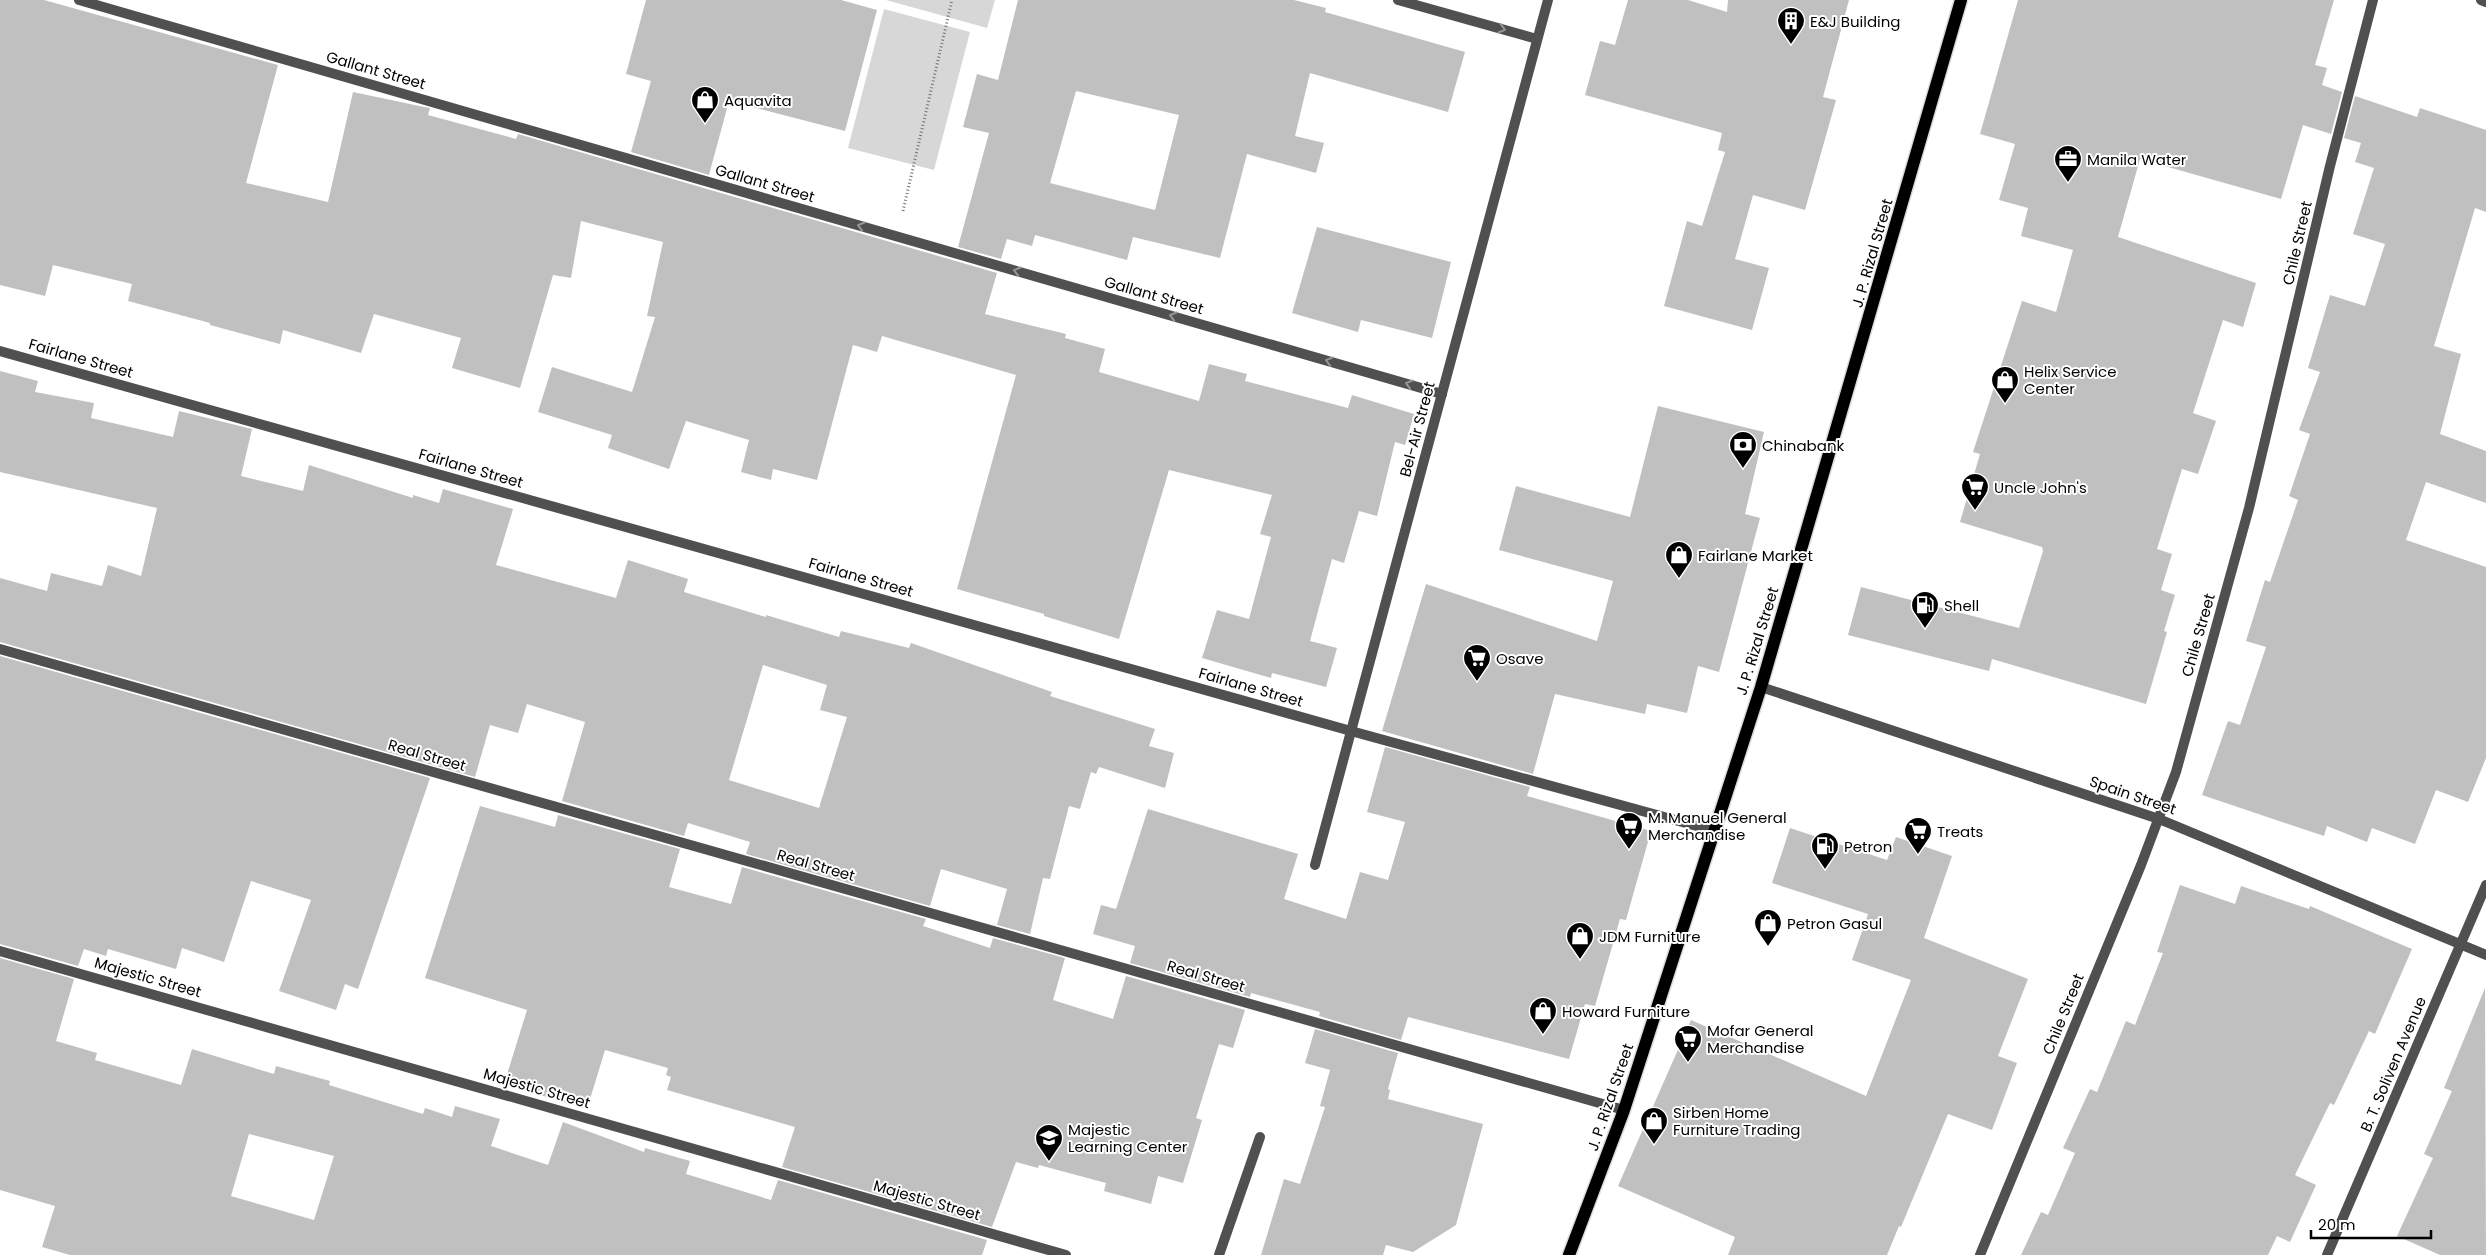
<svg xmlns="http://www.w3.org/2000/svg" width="2486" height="1255" viewBox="0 0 2486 1255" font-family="Poppins,sans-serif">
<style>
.green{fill:#d7d7d7}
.building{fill:#c0c0c0;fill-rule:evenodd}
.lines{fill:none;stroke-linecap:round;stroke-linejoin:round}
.primary-casing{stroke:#dbdbdb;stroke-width:15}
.path{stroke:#727272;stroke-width:3;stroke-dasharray:1 2.5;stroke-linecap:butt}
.service{stroke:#505050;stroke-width:10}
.minor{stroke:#505050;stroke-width:10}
.tertiary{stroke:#505050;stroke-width:10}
.primary{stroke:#000;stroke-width:12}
.oneway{stroke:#969696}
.labels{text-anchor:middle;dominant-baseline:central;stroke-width:4;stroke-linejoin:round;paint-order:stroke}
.poi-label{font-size:15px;fill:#000;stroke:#fff;text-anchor:start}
.street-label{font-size:15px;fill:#000;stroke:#fff}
</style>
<rect width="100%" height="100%" fill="#fff"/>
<g class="green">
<polygon points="886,0 995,0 987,28"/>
<polygon points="884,9 970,32 934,170 848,148"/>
</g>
<g class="building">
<polygon points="0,0 44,0 278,65 246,183 328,202 353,92 424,107 430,108 428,115 516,139 518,134 997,273 985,314 1066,334 1065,338 1105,349 1099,372 1199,401 1209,364 1247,374 1245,381 1348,408 1352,395 1414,414 1405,445 1395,442 1377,516 1359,511 1344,563 1332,559 1310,641 1337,648 1326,687 1272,673 1271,678 1202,658 1217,610 1249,619 1271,537 1260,534 1272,495 1169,470 1119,639 1044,616 1044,614 957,589 1016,375 882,336 877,352 853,345 817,480 773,469 771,480 741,472 749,440 686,421 669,469 608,448 612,435 538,412 552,367 632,392 655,317 647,316 663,242 581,221 571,278 553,275 520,388 452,368 461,338 374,314 361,353 283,330 280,344 210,325 210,323 128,301 132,284 53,265 45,296 0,285"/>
<polygon points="646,0 841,0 877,10 845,131 729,101 709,175 631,152 651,81 626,74"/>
<path d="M1018,0H1294L1326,8L1325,12L1465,52L1448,112L1310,73L1295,136L1324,143L1316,173L1247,154L1220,258L1133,237L1127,260L1035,235L1032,246L1007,239L1001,259L958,247L989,133L963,127L977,74L998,80ZM1076,91L1179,115L1155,210L1050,183Z"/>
<polygon points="1628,0 1688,0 1727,12 1728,0 1849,0 1823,97 1836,100 1805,210 1753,195 1735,259 1769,268 1752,330 1664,306 1687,221 1702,226 1725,152 1718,150 1722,133 1585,95 1600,41 1615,45"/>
<polygon points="2018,0 2334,0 2315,65 2327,68 2322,85 2342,92 2331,134 2303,125 2281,199 2140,159 2118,237 2256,283 2243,327 2223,320 2193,413 2216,421 2198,474 2182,469 2157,549 2172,554 2161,590 2175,595 2164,631 2167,632 2146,704 1992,659 1989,671 1848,635 1861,587 2019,628 2043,551 2042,547 1960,522 1980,454 1973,452 2022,301 2056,312 2073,250 2021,236 2028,208 1999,200 2015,144 1980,134"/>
<polygon points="2355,96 2417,117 2420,108 2486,130 2486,212 2475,208 2434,346 2461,354 2440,434 2486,451 2486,503 2426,482 2406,540 2486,567 2486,758 2468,802 2436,790 2415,844 2372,828 2367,842 2327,826 2324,836 2202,795 2228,721 2240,725 2266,647 2246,641 2265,580 2270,582 2298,500 2289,496 2310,434 2299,430 2320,372 2308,368 2330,295 2365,306 2385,244 2353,234 2374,168 2355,162 2361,143 2344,138"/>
<polygon points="1317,227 1451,262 1432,338 1361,320 1358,332 1292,313"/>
<path d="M0,371L38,381L35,392L94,403L91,418L173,437L179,411L252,429L241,476L303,491L309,465L413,498V495L439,503L443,489L513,509L496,565L616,598L628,560L688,579L684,592L766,617V615L839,637L841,631L909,648L911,643L1052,692L1050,696L1155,729L1149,746L1174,753L1165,788L1099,767L1096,774L1091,772L1080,809L1069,806L1050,879L1043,878L1030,934L997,925L1007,889L941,869L930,906L746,854L750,842L688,823L684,836L562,801L585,722L527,704L518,733L490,725L475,777L0,642V578L47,591L51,573L102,586L108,565L141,576L157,508L0,472ZM763,665L827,685L820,710L847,717L819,808L729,780Z"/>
<polygon points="1658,406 1764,432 1745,514 1760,518 1719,672 1698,666 1687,713 1647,704 1645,714 1555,694 1533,774 1382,731 1426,584 1597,641 1613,581 1499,550 1516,486 1630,517"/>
<polygon points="0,656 430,778 358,989 345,984 336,1010 279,991 311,900 251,881 224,962 182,948 176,969 108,949 106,956 84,949 78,966 0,944"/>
<polygon points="1385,747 1530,787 1527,796 1651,831 1626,920 1620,919 1595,1006 1585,1004 1569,1059 1408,1017 1401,1040 1319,1016 1320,1012 1251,993 1250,997 1130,963 1135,946 1093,934 1101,905 1116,909 1148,809 1298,854 1284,899 1346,919 1360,872 1388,880 1405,822 1367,812"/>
<polygon points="480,806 555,827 558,815 680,849 669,887 731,904 742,867 926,919 923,926 990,948 993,938 1065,958 1053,1000 1113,1019 1126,976 1245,1010 1233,1048 1219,1044 1196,1118 1202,1120 1183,1183 1158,1176 1151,1204 1104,1191 1106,1183 1039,1165 1038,1168 1016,1162 992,1227 782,1167 795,1127 667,1090 671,1077 666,1075 668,1068 605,1050 587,1109 504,1084 527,1010 425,978"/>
<polygon points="1790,828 1887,860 1896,837 1952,856 1924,938 2028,979 1998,1056 2017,1063 1992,1130 1948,1114 1901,1227 1899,1226 1887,1255 1728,1255 1735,1237 1618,1186 1691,1020 1866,1096 1911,980 1852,960 1868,914 1772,883"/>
<polygon points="2180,885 2235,904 2241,886 2309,909 2310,906 2412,949 2375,1034 2369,1031 2334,1105 2330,1103 2295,1175 2316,1185 2290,1242 2277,1236 2268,1255 2021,1255 2041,1212 2048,1215 2075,1153 2063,1148 2090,1089 2097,1092 2126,1021 2135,1025 2163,953 2157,952"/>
<path d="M0,958L74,979L56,1041L97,1053L95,1060L181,1085L192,1049L274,1074L276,1066L330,1081L329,1085L423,1114L425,1108L452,1117L455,1106L500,1119L491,1146L548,1165L563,1122L644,1152L645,1148L690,1161L686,1174L771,1200L778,1180L987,1240L982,1255H70L42,1247L55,1206L0,1190ZM249,1134L334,1156L314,1220L231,1196Z"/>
<polygon points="2485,988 2486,1255 2440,1255 2397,1236 2433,1158 2424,1154 2452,1091 2444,1088"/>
<polygon points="1315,1029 1398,1053 1388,1089 1390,1090 1388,1099 1483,1124 1456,1225 1413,1252 1386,1245 1383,1255 1261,1255 1284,1179 1300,1184 1325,1107 1320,1106 1330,1070 1305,1063"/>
</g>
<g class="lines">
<defs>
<polyline id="primary" points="1569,1255 1624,1110 1761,687 1961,0"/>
</defs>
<use href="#primary" class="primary-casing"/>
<polyline class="path" points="903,211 952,0"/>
<polyline class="service" points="1219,1255 1260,1137"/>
<g class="minor">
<polyline points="79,0 1442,394"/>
<polyline points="1398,0 1537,39"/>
<polyline points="2481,0 2486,2"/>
<polyline points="0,351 1351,731 1715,831"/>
<polyline points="0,649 1624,1110"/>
<polyline points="1315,865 1548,0"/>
<polyline points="0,951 1066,1255"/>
<polyline points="2327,1255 2486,885"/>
</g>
<g class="tertiary">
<polyline points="1761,687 2159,819 2486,955"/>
<polyline points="1980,1255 2141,865 2176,772 2249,508 2330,166 2373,0"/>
</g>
<use href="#primary" class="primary"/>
</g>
<defs><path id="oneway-chevron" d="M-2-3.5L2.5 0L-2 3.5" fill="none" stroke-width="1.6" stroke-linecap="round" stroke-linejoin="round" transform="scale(1.25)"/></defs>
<g class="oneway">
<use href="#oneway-chevron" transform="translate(1502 29) rotate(16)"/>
<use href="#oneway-chevron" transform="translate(861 226) rotate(-164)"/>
<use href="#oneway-chevron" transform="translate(1017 271) rotate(-164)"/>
<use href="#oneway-chevron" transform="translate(1173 316) rotate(-164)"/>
<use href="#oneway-chevron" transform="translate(1329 361) rotate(-164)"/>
<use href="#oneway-chevron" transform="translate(1409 384) rotate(-164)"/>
</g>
<defs>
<symbol id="building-pin" viewBox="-11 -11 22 30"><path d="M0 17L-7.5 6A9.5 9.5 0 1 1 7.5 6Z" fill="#000" stroke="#fff"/><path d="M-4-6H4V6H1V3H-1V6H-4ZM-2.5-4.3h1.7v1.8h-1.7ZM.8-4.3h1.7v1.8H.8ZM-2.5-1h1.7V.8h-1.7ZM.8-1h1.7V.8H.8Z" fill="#fff"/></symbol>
<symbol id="shop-pin" viewBox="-11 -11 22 30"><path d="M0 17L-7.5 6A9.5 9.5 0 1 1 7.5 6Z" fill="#000" stroke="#fff"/><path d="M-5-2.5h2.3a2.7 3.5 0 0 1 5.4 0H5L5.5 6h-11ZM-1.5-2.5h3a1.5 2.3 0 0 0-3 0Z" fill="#fff"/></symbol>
<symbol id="office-pin" viewBox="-11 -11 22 30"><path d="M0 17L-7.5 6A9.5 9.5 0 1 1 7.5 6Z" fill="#000" stroke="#fff"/><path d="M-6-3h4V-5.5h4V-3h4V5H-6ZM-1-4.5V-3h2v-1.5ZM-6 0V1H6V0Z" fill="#fff"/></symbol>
<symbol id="bank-pin" viewBox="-11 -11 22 30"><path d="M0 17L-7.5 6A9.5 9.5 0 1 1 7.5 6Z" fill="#000" stroke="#fff"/><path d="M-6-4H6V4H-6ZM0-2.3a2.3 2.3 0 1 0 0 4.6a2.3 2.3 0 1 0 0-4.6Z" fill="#fff"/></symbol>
<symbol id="supermarket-pin" viewBox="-11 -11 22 30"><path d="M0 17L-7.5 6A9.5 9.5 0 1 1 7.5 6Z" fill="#000" stroke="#fff"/><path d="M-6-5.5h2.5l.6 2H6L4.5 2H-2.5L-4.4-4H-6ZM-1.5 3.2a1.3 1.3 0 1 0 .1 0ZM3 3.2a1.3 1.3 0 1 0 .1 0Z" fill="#fff"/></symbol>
<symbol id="fuel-pin" viewBox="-11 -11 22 30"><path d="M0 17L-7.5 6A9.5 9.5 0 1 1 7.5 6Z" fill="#000" stroke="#fff"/><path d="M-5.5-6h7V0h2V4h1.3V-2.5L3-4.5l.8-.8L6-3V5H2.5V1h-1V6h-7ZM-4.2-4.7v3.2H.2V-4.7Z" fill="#fff"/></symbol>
<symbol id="school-pin" viewBox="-11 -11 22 30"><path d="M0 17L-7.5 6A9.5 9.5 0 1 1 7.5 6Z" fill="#000" stroke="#fff"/><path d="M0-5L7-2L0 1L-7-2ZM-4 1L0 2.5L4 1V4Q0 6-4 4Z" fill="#fff"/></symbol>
</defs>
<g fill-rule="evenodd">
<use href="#building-pin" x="1775" y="5" width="32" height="43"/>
<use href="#shop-pin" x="689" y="84" width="32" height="43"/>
<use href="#office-pin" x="2052" y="143" width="32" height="43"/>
<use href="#shop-pin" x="1989" y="364" width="32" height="43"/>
<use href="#bank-pin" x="1727" y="429" width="32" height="43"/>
<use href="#supermarket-pin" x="1959" y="471" width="32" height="43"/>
<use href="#shop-pin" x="1663" y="539" width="32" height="43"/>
<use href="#fuel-pin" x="1909" y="589" width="32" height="43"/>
<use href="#supermarket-pin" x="1461" y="642" width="32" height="43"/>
<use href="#supermarket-pin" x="1613" y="810" width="32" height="43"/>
<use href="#supermarket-pin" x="1902" y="815" width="32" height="43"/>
<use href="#fuel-pin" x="1809" y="830" width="32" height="43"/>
<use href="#shop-pin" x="1752" y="907" width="32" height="43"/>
<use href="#shop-pin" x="1564" y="920" width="32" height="43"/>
<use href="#shop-pin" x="1527" y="995" width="32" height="43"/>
<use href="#supermarket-pin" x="1672" y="1023" width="32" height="43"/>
<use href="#shop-pin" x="1638" y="1105" width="32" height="43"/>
<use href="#school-pin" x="1033" y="1122" width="32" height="43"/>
</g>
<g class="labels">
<g class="poi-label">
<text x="1810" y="21">E&amp;J Building</text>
<text x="724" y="100">Aquavita</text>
<text x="2087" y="159">Manila Water</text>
<text x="2024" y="371">Helix Service<tspan x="2024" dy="17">Center</tspan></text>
<text x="1762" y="445">Chinabank</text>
<text x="1994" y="487">Uncle John's</text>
<text x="1698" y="555">Fairlane Market</text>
<text x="1944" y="605">Shell</text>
<text x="1496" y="658">Osave</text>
<text x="1648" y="817">M. Manuel General<tspan x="1648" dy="17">Merchandise</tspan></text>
<text x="1937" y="831">Treats</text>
<text x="1844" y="846">Petron</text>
<text x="1787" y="923">Petron Gasul</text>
<text x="1599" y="936">JDM Furniture</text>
<text x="1562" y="1011">Howard Furniture</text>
<text x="1707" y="1030">Mofar General<tspan x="1707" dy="17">Merchandise</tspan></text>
<text x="1673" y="1112">Sirben Home<tspan x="1673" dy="17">Furniture Trading</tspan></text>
<text x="1068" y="1129">Majestic<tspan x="1068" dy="17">Learning Center</tspan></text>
</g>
<g class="street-label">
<text transform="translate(376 70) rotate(16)">Gallant Street</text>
<text transform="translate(765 183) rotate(16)">Gallant Street</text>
<text transform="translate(2297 243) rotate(-77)">Chile Street</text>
<text transform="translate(1872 253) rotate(-74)">J. P. Rizal Street</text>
<text transform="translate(1154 295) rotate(16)">Gallant Street</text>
<text transform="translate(81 358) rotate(16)">Fairlane Street</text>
<text transform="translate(1417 429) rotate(-75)">Bel-Air Street</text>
<text transform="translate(471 468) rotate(16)">Fairlane Street</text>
<text transform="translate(861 577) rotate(16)">Fairlane Street</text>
<text transform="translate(2198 635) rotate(-74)">Chile Street</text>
<text transform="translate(1757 641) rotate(-73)">J. P. Rizal Street</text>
<text transform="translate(1251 687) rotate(16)">Fairlane Street</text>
<text transform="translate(427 755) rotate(16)">Real Street</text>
<text transform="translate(2133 795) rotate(19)">Spain Street</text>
<text transform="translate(816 865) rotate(16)">Real Street</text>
<text transform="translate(1206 976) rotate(16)">Real Street</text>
<text transform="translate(148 977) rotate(16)">Majestic Street</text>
<text transform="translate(2063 1014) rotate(-68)">Chile Street</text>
<text transform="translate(2393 1064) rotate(-67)">B. T. Soliven Avenue</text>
<text transform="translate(537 1088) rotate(16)">Majestic Street</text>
<text transform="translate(1610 1097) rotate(-71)">J. P. Rizal Street</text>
<text transform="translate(927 1200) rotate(16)">Majestic Street</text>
</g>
</g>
<path d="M2311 1230v8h120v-8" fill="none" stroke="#000000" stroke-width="2.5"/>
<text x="2318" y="1230" font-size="15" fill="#000000" stroke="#ffffff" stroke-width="4" paint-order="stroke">20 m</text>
</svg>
